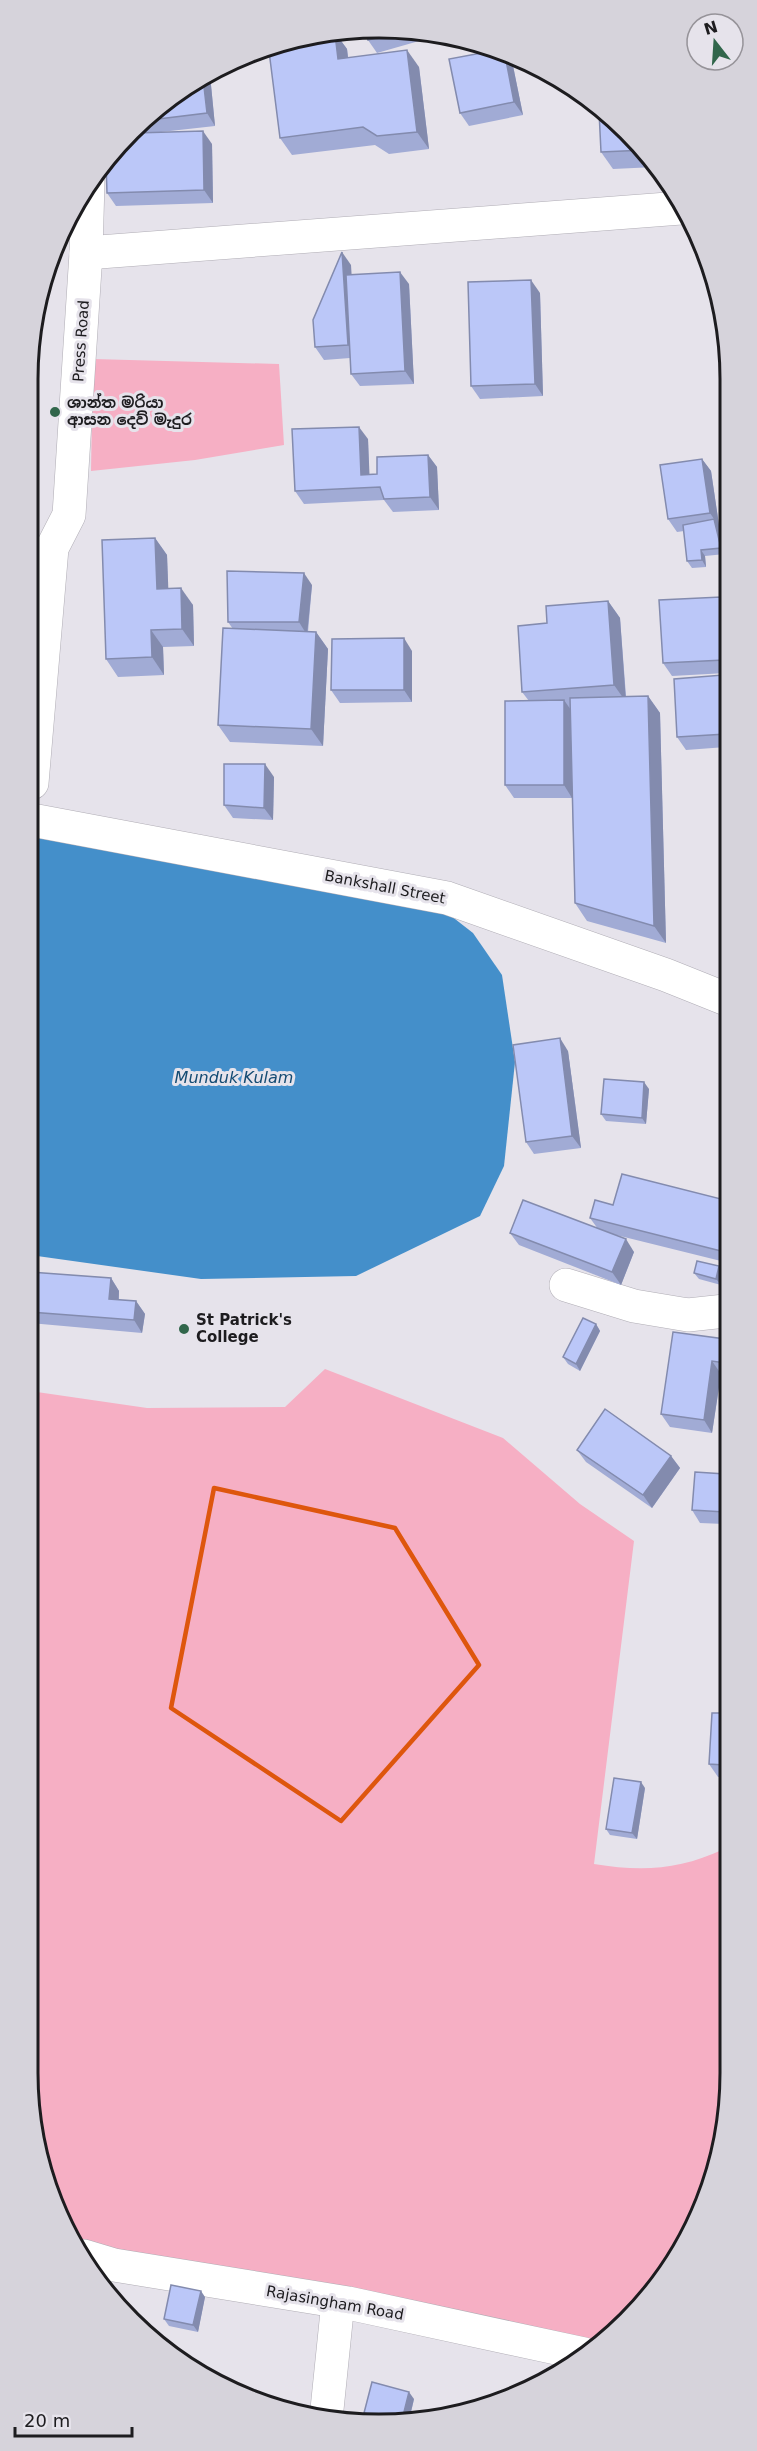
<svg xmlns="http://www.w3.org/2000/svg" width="757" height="2451" viewBox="0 0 757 2451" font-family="'DejaVu Sans','Noto Sans Sinhala',sans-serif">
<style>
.green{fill:#f6afc4}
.water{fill:#448fca}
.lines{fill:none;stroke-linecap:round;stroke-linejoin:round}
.street-casing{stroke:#b0adb5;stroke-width:34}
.street{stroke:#fff;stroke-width:33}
.wall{fill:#a1abd5}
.shaded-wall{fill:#838bae}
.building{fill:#bbc7f8;stroke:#838bae;stroke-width:1.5}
.marked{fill:none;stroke:#de560d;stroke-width:4.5;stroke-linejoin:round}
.poi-dot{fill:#31664b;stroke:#e6e3eb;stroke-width:2}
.labels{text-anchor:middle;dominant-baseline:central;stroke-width:6;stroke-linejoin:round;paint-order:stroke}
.street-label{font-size:15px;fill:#1d1c1f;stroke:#e6e3eb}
.poi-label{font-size:15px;font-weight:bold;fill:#1d1c1f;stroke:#e6e3eb;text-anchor:start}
.water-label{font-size:16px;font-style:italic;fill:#144b73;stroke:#e6e3eb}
.rim{fill:none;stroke:#1d1c1f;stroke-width:3}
</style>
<rect width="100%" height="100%" fill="#e6e3eb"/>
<g class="green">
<polygon points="93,359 279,364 284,445 195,460 91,471"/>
<path d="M325,1369L503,1438L580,1504L634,1541L594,1864C642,1872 679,1870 724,1849L723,2141L671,2268L584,2354L84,2256L54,2207L27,2072L30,1391L147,1408L285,1407Z"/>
</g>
<polygon class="water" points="32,831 446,912 473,933 502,975 515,1062 504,1166 480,1216 356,1276 201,1279 30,1255"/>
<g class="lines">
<defs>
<g id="street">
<polyline points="86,253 681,208"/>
<polyline points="32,783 52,548 69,515 86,253 88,182"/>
<polyline points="32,820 447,898 666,975 726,999"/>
<polyline points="566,1285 634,1306 688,1315 725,1311"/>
<polyline points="84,2256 114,2265 348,2303 584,2354"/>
<polyline points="326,2419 338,2302"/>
</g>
</defs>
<use href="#street" class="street-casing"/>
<use href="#street" class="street"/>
</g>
<g class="wall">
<polygon points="317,34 336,34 347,49 348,57 419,67 429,149 389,154 375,145 292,155 280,138"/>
<polygon points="366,34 433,34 433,37 377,53 368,40"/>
<polygon points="492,51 510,57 512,61 523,115 469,126 460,113"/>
<polygon points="210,75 215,126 152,133 212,144 213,203 116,206 107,193 106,163 184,86"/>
<polygon points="643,146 655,167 613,169 601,152"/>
<polygon points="351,265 351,275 409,284 414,384 360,386 351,374 350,358 324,360 315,347"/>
<polygon points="540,293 543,396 480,399 471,386"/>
<polygon points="368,439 369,474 377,474 428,455 437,467 439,510 393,512 384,500 304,504 295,491"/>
<polygon points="702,459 711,471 719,525 725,554 705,556 706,567 692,568 687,561 684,531 677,532 668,519"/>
<polygon points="155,538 167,555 168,589 193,605 194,646 163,647 164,675 118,677 106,659"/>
<polygon points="312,585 308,632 316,632 328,649 323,746 230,742 218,725 233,629 228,622"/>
<polygon points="608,601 620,618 626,696 648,696 660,713 666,943 587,921 575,903 572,798 514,798 505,785 529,701 522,692 547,623"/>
<polygon points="726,604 726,673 672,676 663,663"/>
<polygon points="412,651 412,702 340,703 331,690"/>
<polygon points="726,681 726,747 686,750 677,737"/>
<polygon points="274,777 273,820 233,818 224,805"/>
<polygon points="568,1051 581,1148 534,1154 526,1142"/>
<polygon points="649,1089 646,1124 606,1121 601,1114"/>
<polygon points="725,1200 725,1262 608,1233 634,1252 621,1285 519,1245 510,1233 598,1229 590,1218 613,1205"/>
<polygon points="719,1266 724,1273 721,1285 699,1279 694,1273"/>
<polygon points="30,1272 111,1278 119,1291 119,1300 136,1301 145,1314 142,1333 30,1323"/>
<polygon points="596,1324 600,1331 580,1371 568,1364 563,1357"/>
<polygon points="725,1339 725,1374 721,1374 712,1433 670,1427 661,1414"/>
<polygon points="577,1450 671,1456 680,1468 652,1508 586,1462"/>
<polygon points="725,1474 724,1524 700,1523 692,1510"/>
<polygon points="724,1713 724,1777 718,1777 709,1764"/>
<polygon points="645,1788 637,1839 610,1835 606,1829"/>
<polygon points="205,2297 198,2332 169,2326 164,2319"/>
<polygon points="414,2399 410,2416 368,2419 364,2413"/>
</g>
<g class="shaded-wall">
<polygon points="335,34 336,34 347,49 350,76 338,59"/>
<polygon points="407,50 419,67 429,149 417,132"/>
<polygon points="505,55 510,57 512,61 523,115 514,102"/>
<polygon points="210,75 215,126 207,113 203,78"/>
<polygon points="203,131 212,144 213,203 204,190"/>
<polygon points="342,252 351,265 357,358 348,345"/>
<polygon points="400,272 409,284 414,384 405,371"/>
<polygon points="531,280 540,293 543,396 535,384"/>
<polygon points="359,427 368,439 370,487 361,475"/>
<polygon points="428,455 437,467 439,510 430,497"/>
<polygon points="702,459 711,471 719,525 725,554 721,548 714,519 710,513"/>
<polygon points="155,538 167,555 169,606 157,589"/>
<polygon points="701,550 705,556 706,567 702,560"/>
<polygon points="304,573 312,585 307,635 299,622"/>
<polygon points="181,588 193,605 194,646 182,629"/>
<polygon points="721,597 726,604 726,663 724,660"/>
<polygon points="608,601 620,618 626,702 614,685"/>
<polygon points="151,630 163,647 164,675 152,657"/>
<polygon points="316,632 328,649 323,746 311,729"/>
<polygon points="404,638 412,651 412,702 404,690"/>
<polygon points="723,675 726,681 726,729"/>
<polygon points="648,696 660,713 666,943 654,926"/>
<polygon points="564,700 573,713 572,798 564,785"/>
<polygon points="265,764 274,777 273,820 264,808"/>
<polygon points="560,1038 568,1051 581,1148 572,1136"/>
<polygon points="644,1082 649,1089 646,1124 642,1118"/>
<polygon points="626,1239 634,1252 621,1285 612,1272"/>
<polygon points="719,1266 724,1273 721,1285 716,1279"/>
<polygon points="111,1278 119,1291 118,1311 109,1299"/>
<polygon points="136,1301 145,1314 142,1333 134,1320"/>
<polygon points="596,1324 600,1331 580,1371 576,1364"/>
<polygon points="712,1361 721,1374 712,1433 704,1420"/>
<polygon points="671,1456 680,1468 652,1508 643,1495"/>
<polygon points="641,1782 645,1788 637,1839 632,1833"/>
<polygon points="201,2291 205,2297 198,2332 193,2325"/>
<polygon points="409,2392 414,2399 410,2416 403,2416"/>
</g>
<g class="building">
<polygon points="317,34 335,34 338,59 407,50 417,132 377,136 363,127 280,138 269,51 307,35"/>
<polygon points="366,34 392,34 368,40"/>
<polygon points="492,51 505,55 514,102 460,113 449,59"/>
<polygon points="203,78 207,113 150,120 184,86"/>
<polygon points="599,111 643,146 645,150 601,152"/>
<polygon points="203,131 204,190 107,193 106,163 136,133"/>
<polygon points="342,252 348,345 315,347 313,320"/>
<polygon points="400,272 405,371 351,374 346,275"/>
<polygon points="531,280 535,384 471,386 468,282"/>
<polygon points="359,427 361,475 377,474 377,457 428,455 430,497 384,499 380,487 295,491 292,429"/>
<polygon points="702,459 710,513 668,519 660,465"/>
<polygon points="714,519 721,548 701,550 702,560 687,561 683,525"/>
<polygon points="155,538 157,589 181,588 182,629 151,630 152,657 106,659 102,540"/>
<polygon points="227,571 304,573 299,622 228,622"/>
<polygon points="721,597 724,660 663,663 659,600"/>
<polygon points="608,601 614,685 522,692 518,626 547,623 546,606"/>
<polygon points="223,628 316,632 311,729 218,725"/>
<polygon points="404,638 404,690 331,690 332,639"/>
<polygon points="723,675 726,734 677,737 674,679"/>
<polygon points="648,696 654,926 575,903 570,698"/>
<polygon points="564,700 564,785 505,785 505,701"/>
<polygon points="224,764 265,764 264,808 224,805"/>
<polygon points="560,1038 572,1136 526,1142 513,1045"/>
<polygon points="604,1079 644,1082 642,1118 601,1114"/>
<polygon points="622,1174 725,1200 725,1252 590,1218 595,1200 613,1205"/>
<polygon points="523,1200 626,1239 612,1272 510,1233"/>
<polygon points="697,1261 719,1266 716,1279 694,1273"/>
<polygon points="30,1272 111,1278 109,1299 136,1301 134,1320 30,1312"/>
<polygon points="583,1318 596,1324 576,1364 563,1357"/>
<polygon points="673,1332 725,1339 725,1363 712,1361 704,1420 661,1414"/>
<polygon points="605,1409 671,1456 643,1495 577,1450"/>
<polygon points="695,1472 725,1474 725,1512 692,1510"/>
<polygon points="712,1713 724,1713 724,1765 709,1764"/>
<polygon points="614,1778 641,1782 632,1833 606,1829"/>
<polygon points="171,2285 201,2291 193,2325 164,2319"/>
<polygon points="372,2382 409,2392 403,2416 384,2418 364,2413"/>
</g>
<path class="marked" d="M214,1488L395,1528L479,1665L341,1821L171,1708Z"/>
<g class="poi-dot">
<circle cx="55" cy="412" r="6"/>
<circle cx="184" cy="1329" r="6"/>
</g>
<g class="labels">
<g class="street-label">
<text transform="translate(81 341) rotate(-86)">Press Road</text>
<text transform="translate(385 887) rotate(11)">Bankshall Street</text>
<text transform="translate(335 2303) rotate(10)">Rajasingham Road</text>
</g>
<g class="poi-label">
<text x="67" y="403">ශාන්ත මරියා<tspan x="67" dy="17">ආසන දෙව් මැදුර</tspan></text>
<text x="196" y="1320">St Patrick's<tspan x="196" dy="17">College</tspan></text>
</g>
<g class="water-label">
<text x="234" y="1077">Munduk Kulam</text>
</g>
</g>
<path d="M0 0H757V2451H0ZM379 38H379A341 341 0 0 1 720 379V2073A341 341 0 0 1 379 2414H379A341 341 0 0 1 38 2073V379A341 341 0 0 1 379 38Z" fill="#d6d3db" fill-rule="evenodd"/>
<path class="rim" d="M379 38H379A341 341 0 0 1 720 379V2073A341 341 0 0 1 379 2414H379A341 341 0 0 1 38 2073V379A341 341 0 0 1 379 38Z"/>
<g transform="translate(715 42) rotate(343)"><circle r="28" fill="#e6e3eb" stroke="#969399" stroke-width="1.5"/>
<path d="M0-4.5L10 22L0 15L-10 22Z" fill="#31664b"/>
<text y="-9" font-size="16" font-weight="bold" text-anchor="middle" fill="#1d1c1f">N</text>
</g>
<path d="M15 2427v9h117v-9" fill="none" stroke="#1d1c1f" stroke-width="3"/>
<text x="24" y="2427" font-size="18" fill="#1d1c1f" stroke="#e6e3eb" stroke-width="4.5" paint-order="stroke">20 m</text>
</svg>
